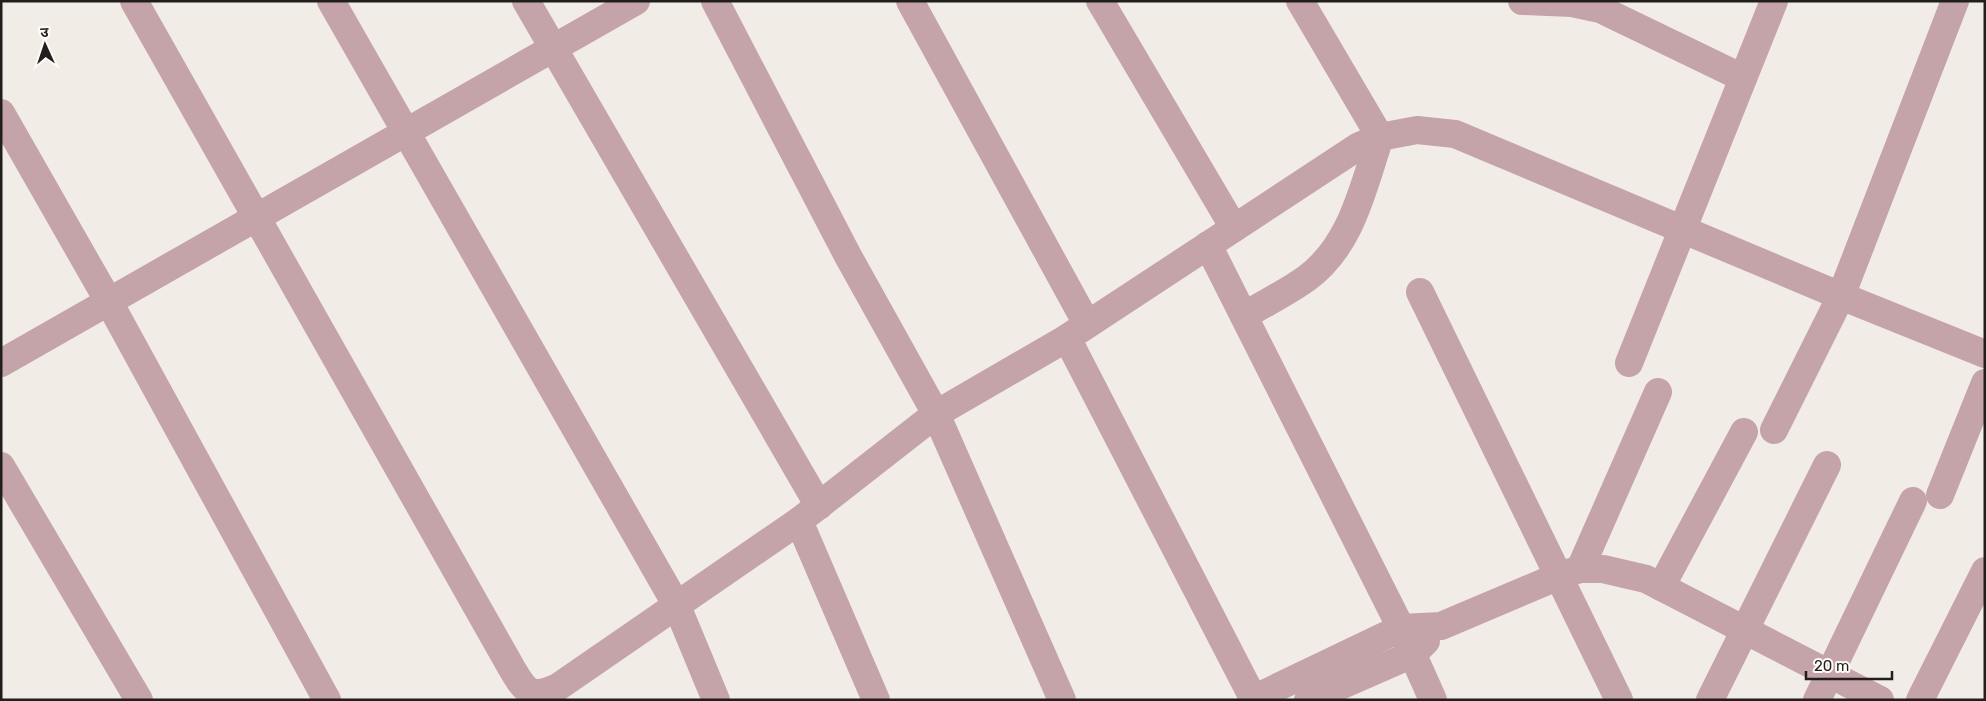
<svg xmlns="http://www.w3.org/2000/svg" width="1986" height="701" viewBox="0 0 1986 701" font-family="Rubik,'Noto Sans Devanagari',sans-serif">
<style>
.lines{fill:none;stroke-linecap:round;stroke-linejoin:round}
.minor{stroke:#c4a3a9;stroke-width:28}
</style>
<rect width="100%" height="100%" fill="#f2ece6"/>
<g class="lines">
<g class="minor">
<path d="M134,1L511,667C525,691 530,700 558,687L799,521L936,414L1067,338L1359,146L1380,137L1417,130L1455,134L1841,296L1985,354"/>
<polyline points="331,1 677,606 716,700"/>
<polyline points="526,1 819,506"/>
<polyline points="715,1 848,256 936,414 1062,700"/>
<polyline points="910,1 1087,324"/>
<polyline points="1100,1 1234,228"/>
<polyline points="1522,1 1572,3 1600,9 1743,78"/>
<polyline points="1,113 109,302 327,700"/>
<polyline points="1208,245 1401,628 1433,700"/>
<polyline points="1420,292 1619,700"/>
<path d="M1244,316C1265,303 1288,292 1307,278C1352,245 1363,187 1380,137L1300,1"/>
<polyline points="1067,338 1254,700"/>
<polyline points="1,363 636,1"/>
<polyline points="1629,363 1774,1"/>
<polyline points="1774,430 1841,296 1955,1"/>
<polyline points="1,466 139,700"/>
<polyline points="1940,495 1985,383"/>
<polyline points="799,521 876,700"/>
<polyline points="1580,569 1658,392"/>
<polyline points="1661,587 1744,432"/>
<polyline points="1251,700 1401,628 1441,626 1559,576 1580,569 1603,569 1646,579 1880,700"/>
<polyline points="1308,700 1413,654 1426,641"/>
<polyline points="1710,700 1827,465"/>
<polyline points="1817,700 1913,501"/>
<polyline points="1920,700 1985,571"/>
</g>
</g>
<rect width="1986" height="701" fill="none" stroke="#211f1d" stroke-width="5"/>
<g transform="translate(45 45) rotate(357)" stroke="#fefaf5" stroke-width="4" paint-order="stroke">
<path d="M0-4L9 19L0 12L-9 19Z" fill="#211f1d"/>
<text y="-8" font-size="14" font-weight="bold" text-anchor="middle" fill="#211f1d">उ</text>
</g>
<path d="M1806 671v8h86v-8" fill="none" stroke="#211f1d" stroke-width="2.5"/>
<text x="1814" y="671" font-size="15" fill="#211f1d" stroke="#fefaf5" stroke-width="4" paint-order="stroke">20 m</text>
</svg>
